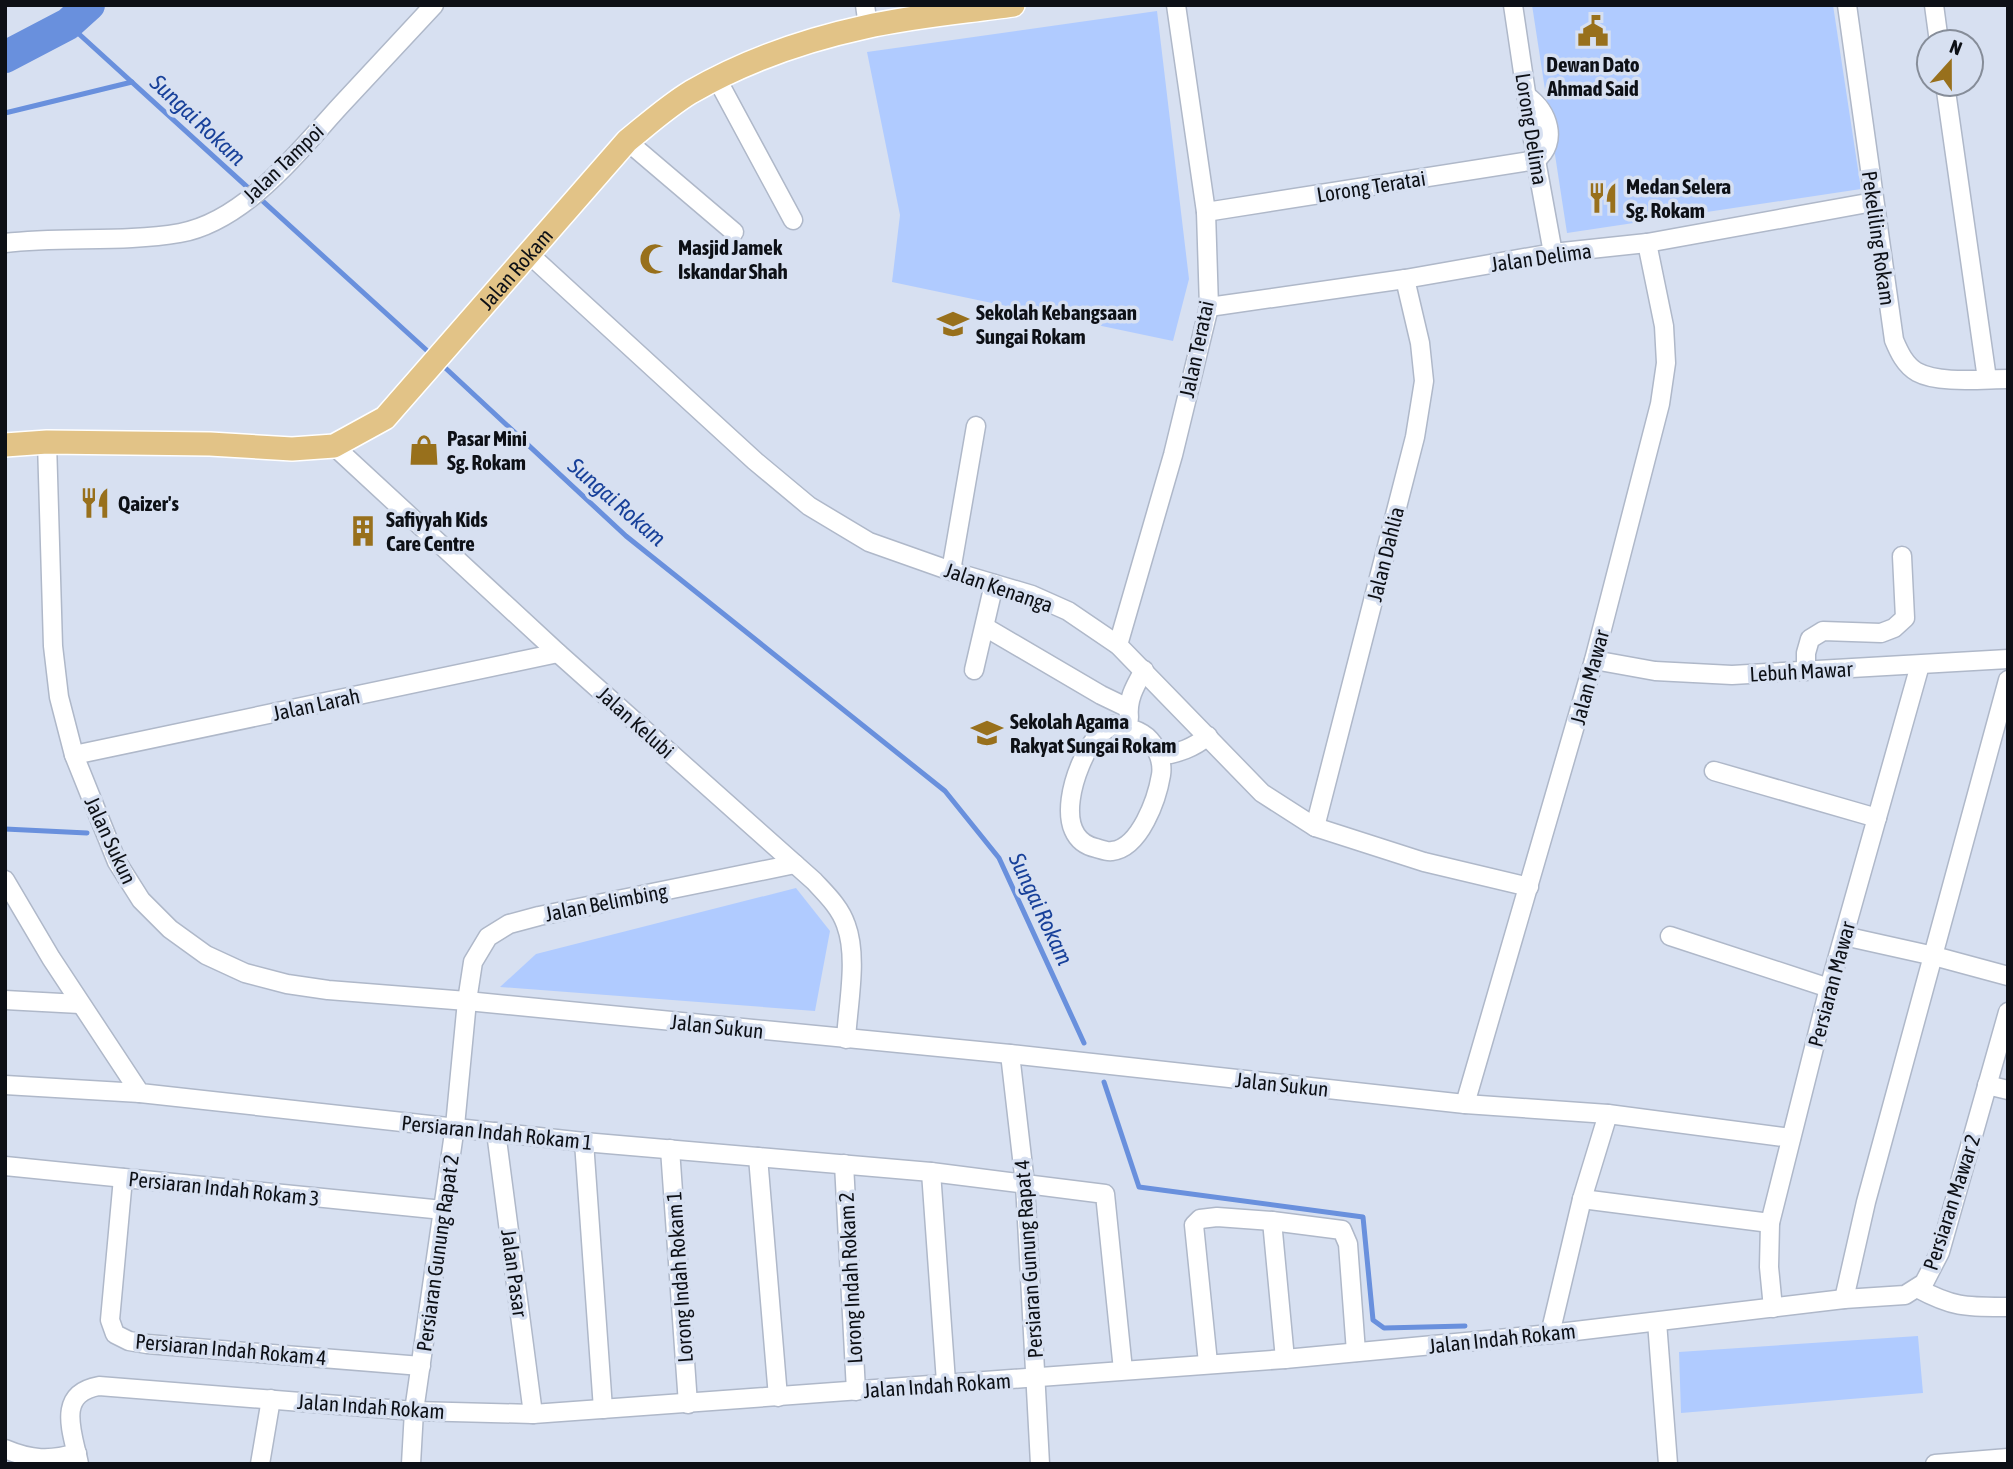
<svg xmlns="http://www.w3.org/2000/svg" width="2013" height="1469" viewBox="0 0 2013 1469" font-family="'Asap Condensed',sans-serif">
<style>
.green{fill:#b0cbff}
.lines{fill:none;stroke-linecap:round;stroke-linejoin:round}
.stream{stroke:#6990dd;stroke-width:5}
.river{stroke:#6990dd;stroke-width:32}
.minor-casing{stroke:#afb8c9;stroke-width:21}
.major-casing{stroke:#fff;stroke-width:26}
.minor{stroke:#fff;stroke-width:18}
.major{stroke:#e2c387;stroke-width:23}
.labels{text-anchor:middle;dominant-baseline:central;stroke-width:7;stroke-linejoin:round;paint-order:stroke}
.poi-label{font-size:21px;font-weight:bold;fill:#0d1016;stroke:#d7e0f1;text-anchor:start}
.street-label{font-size:21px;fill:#0d1016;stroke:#d7e0f1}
.water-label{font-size:23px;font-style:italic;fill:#18419a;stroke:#d7e0f1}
</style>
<rect width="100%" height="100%" fill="#d7e0f1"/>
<g class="green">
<polygon points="1532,5 1833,5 1861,189 1567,233"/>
<polygon points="1157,11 1189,279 1173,341 892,282 900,215 867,52"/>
<polygon points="796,888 830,931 815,1011 500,987 536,954"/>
<polygon points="1918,1336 1923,1393 1681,1413 1679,1352"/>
</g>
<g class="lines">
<g class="stream">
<polyline points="68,24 433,356"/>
<polyline points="5,113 132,82"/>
<polyline points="440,363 626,536 945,791 999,858 1084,1043"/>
<polyline points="5,829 87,833"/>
<polyline points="1104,1082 1139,1187 1363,1217 1373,1320 1384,1328 1465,1326"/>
</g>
<polyline class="river" points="5,57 68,24 89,5"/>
<defs>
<g id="minor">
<polyline points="865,5 868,26"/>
<polyline points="1513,5 1536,160 1553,253"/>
<path d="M1847,5L1894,340C1899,352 1905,365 1917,372C1939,384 1983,379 2008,379"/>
<polyline points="1934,5 1939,42"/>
<polyline points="717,79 793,220"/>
<polyline points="1945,84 1987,379"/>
<polyline points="627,141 734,232"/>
<path d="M1206,212L1536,160C1559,142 1548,111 1527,96"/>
<path d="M5,243C63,236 122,243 180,233C245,221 297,153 340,106C371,73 402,39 434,5"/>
<polyline points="529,254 755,461 809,506 869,542 951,571 1032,595 1068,611 1118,645 1262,793 1315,827 1424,862 1529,887"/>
<polyline points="1209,307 1405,279 1553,253 1647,243 1873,202"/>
<polyline points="47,442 53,646 59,697 74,755 117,862 141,900 170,929 206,955 245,973 287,984 328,990 467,1001 1010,1054 1465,1104 1608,1114 1791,1138"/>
<path d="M334,446L558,653L814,881C826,894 840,907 846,925C858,957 848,1004 846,1039"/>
<polyline points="951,571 976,426"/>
<polyline points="985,627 1101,695 1128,708"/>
<polyline points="1118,645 1173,455 1209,307 1206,212 1176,5"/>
<polyline points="1594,660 1655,671 1732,675 2008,659"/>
<polyline points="974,670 994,584"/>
<polyline points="1806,671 1806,653 1810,639 1823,631 1881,633 1894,628 1905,618 1902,556"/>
<path d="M1129,718C1127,699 1135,686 1144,670"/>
<path d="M1112,725C1125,727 1140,729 1150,740C1158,749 1163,763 1161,775C1157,799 1140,848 1112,851C1107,852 1100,849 1096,848C1050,838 1075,764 1095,739C1099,734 1106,730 1112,725Z"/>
<polyline points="74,755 558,653"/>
<path d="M1160,756C1179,753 1193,748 1208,736"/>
<polyline points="1714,771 1877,818"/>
<polyline points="1315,827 1415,437 1424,381 1420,343 1405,279"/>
<polyline points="5,880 51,958 140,1093 584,1142 931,1172 1105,1194 1123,1370"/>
<polyline points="1670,936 1829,988"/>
<polyline points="1844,936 1934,956 2008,976"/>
<polyline points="5,1000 80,1004"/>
<polyline points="1010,1054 1025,1184 1040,1464"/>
<polyline points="5,1085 140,1093"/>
<polyline points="1987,1085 2008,1090"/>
<polyline points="1465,1104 1594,660 1660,404 1666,363 1664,326 1647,243"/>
<polyline points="496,1132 533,1414"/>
<polyline points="584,1142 603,1409"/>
<polyline points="670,1149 688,1404"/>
<polyline points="758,1157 778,1397"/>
<polyline points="844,1164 856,1391"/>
<polyline points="5,1166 443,1210"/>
<polyline points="931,1172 946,1382"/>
<polyline points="123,1178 110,1320 115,1334 129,1341 147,1344 421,1366"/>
<polyline points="1582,1199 1770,1223"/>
<polyline points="1272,1221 1285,1359"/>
<path d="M1917,1288C1954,1308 1967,1307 2008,1307"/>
<polyline points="1844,1299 1866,1202 2008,680"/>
<polyline points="1773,1308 1769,1267 1770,1223 1829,988 1920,665"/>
<polyline points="1657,1322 1668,1464"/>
<polyline points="1550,1334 1582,1199 1608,1114"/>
<polyline points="1208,1363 1194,1225 1200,1219 1217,1217 1272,1221 1342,1230 1348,1244 1356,1352"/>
<path d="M5,1449C31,1460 50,1461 77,1453"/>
<path d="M79,1464C73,1433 55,1394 99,1386L414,1411L533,1414L1285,1359L1550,1334L1844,1299L1905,1295L1924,1283L1940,1252L2008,1012"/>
<polyline points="260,1464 271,1399"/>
<polyline points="411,1464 414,1411 455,1126 467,1001 473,962 488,937 509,924 539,916 795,864"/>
<polyline points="1935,1464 2008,1458"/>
</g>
<g id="major">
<path id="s1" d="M5,445L47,442L210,444L292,449L334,446L385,418L627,141C648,124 668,106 691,92C745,61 805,40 865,27C913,16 964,12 1013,5"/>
</g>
</defs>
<use href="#minor" class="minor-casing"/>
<use href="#major" class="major-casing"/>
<use href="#minor" class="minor"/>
<use href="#major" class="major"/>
</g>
<defs>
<symbol id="civic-bare" viewBox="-9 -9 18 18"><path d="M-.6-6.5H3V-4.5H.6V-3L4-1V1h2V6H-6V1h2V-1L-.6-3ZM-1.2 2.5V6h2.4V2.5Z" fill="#98701c" stroke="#d7e0f1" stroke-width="2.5" paint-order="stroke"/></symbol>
<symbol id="restaurant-bare" viewBox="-9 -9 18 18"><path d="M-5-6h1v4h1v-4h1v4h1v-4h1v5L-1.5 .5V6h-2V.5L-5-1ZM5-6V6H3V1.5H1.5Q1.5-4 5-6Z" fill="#98701c" stroke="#d7e0f1" stroke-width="2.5" paint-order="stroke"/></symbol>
<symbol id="mosque-bare" viewBox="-9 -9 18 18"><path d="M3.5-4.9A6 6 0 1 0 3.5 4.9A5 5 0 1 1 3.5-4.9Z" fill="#98701c" stroke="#d7e0f1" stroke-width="2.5" paint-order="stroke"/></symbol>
<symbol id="school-bare" viewBox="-9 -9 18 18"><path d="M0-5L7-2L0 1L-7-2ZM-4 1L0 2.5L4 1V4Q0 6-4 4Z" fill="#98701c" stroke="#d7e0f1" stroke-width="2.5" paint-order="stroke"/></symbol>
<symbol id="shop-bare" viewBox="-9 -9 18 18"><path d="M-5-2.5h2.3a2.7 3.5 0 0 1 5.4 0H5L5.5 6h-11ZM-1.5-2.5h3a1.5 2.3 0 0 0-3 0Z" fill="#98701c" stroke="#d7e0f1" stroke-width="2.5" paint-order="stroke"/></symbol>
<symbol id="building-bare" viewBox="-9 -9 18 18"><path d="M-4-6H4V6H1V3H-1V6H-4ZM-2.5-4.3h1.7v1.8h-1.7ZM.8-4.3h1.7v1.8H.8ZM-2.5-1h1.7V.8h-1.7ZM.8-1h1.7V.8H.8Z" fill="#98701c" stroke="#d7e0f1" stroke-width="2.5" paint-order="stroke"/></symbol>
</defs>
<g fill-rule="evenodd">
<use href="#civic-bare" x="1571" y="9" width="44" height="44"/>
<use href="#restaurant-bare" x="1581" y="176" width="44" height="44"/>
<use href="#mosque-bare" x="633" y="237" width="44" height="44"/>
<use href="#school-bare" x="931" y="302" width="44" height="44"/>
<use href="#shop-bare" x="402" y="428" width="44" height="44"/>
<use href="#restaurant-bare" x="73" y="481" width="44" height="44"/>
<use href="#building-bare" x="341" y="509" width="44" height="44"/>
<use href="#school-bare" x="965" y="711" width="44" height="44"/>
</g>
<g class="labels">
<g class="poi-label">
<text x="1593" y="64" text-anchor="middle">Dewan Dato<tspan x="1593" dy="24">Ahmad Said</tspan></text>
<text x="1626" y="186">Medan Selera<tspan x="1626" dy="24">Sg. Rokam</tspan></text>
<text x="678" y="247">Masjid Jamek<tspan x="678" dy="24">Iskandar Shah</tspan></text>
<text x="976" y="312">Sekolah Kebangsaan<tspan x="976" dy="24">Sungai Rokam</tspan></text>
<text x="447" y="438">Pasar Mini<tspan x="447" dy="24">Sg. Rokam</tspan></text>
<text x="118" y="503">Qaizer's</text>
<text x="386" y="519">Safiyyah Kids<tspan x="386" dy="24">Care Centre</tspan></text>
<text x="1010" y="721">Sekolah Agama<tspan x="1010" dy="24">Rakyat Sungai Rokam</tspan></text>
</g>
<g class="street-label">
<text transform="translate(1532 129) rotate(81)">Lorong Delima</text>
<text transform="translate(283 163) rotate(-44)">Jalan Tampoi</text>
<text transform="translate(1371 186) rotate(-9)">Lorong Teratai</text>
<text transform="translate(1879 238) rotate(82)">Pekeliling Rokam</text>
<text transform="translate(1541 257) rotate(-8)">Jalan Delima</text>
<text stroke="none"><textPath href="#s1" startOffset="586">Jalan Rokam</textPath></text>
<text transform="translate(1196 349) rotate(-78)">Jalan Teratai</text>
<text transform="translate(1385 554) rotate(-76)">Jalan Dahlia</text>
<text transform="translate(999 587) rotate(19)">Jalan Kenanga</text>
<text transform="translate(1801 671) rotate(-3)">Lebuh Mawar</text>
<text transform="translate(1589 677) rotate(-75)">Jalan Mawar</text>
<text transform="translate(316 704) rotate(-12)">Jalan Larah</text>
<text transform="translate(636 722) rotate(42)">Jalan Kelubi</text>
<text transform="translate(111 840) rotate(65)">Jalan Sukun</text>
<text transform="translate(606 902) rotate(-11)">Jalan Belimbing</text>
<text transform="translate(1831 984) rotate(-75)">Persiaran Mawar</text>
<text transform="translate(717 1026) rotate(6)">Jalan Sukun</text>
<text transform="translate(1282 1084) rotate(6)">Jalan Sukun</text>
<text transform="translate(497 1132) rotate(6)">Persiaran Indah Rokam 1</text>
<text transform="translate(224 1188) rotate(6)">Persiaran Indah Rokam 3</text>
<text transform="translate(1951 1202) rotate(-72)">Persiaran Mawar 2</text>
<text transform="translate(437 1253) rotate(-82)">Persiaran Gunung Rapat 2</text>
<text transform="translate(1028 1259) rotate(-94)">Persiaran Gunung Rapat 4</text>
<text transform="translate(515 1273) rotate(82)">Jalan Pasar</text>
<text transform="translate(679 1277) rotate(-94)">Lorong Indah Rokam 1</text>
<text transform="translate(850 1278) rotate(-93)">Lorong Indah Rokam 2</text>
<text transform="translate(1502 1338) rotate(-6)">Jalan Indah Rokam</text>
<text transform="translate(231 1349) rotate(5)">Persiaran Indah Rokam 4</text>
<text transform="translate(937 1385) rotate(-4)">Jalan Indah Rokam</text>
<text transform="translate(371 1406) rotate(4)">Jalan Indah Rokam</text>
</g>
<g class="water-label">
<text transform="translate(198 120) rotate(43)">Sungai Rokam</text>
<text transform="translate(617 502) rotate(41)">Sungai Rokam</text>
<text transform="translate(1041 909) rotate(65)">Sungai Rokam</text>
</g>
</g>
<rect width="2013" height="1469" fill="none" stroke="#0d1016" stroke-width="14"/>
<g transform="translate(1950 63) rotate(21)"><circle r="33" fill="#d7e0f1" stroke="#868d99" stroke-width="2"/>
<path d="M0-5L12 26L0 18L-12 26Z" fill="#98701c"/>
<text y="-10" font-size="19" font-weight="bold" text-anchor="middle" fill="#0d1016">N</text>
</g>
</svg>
